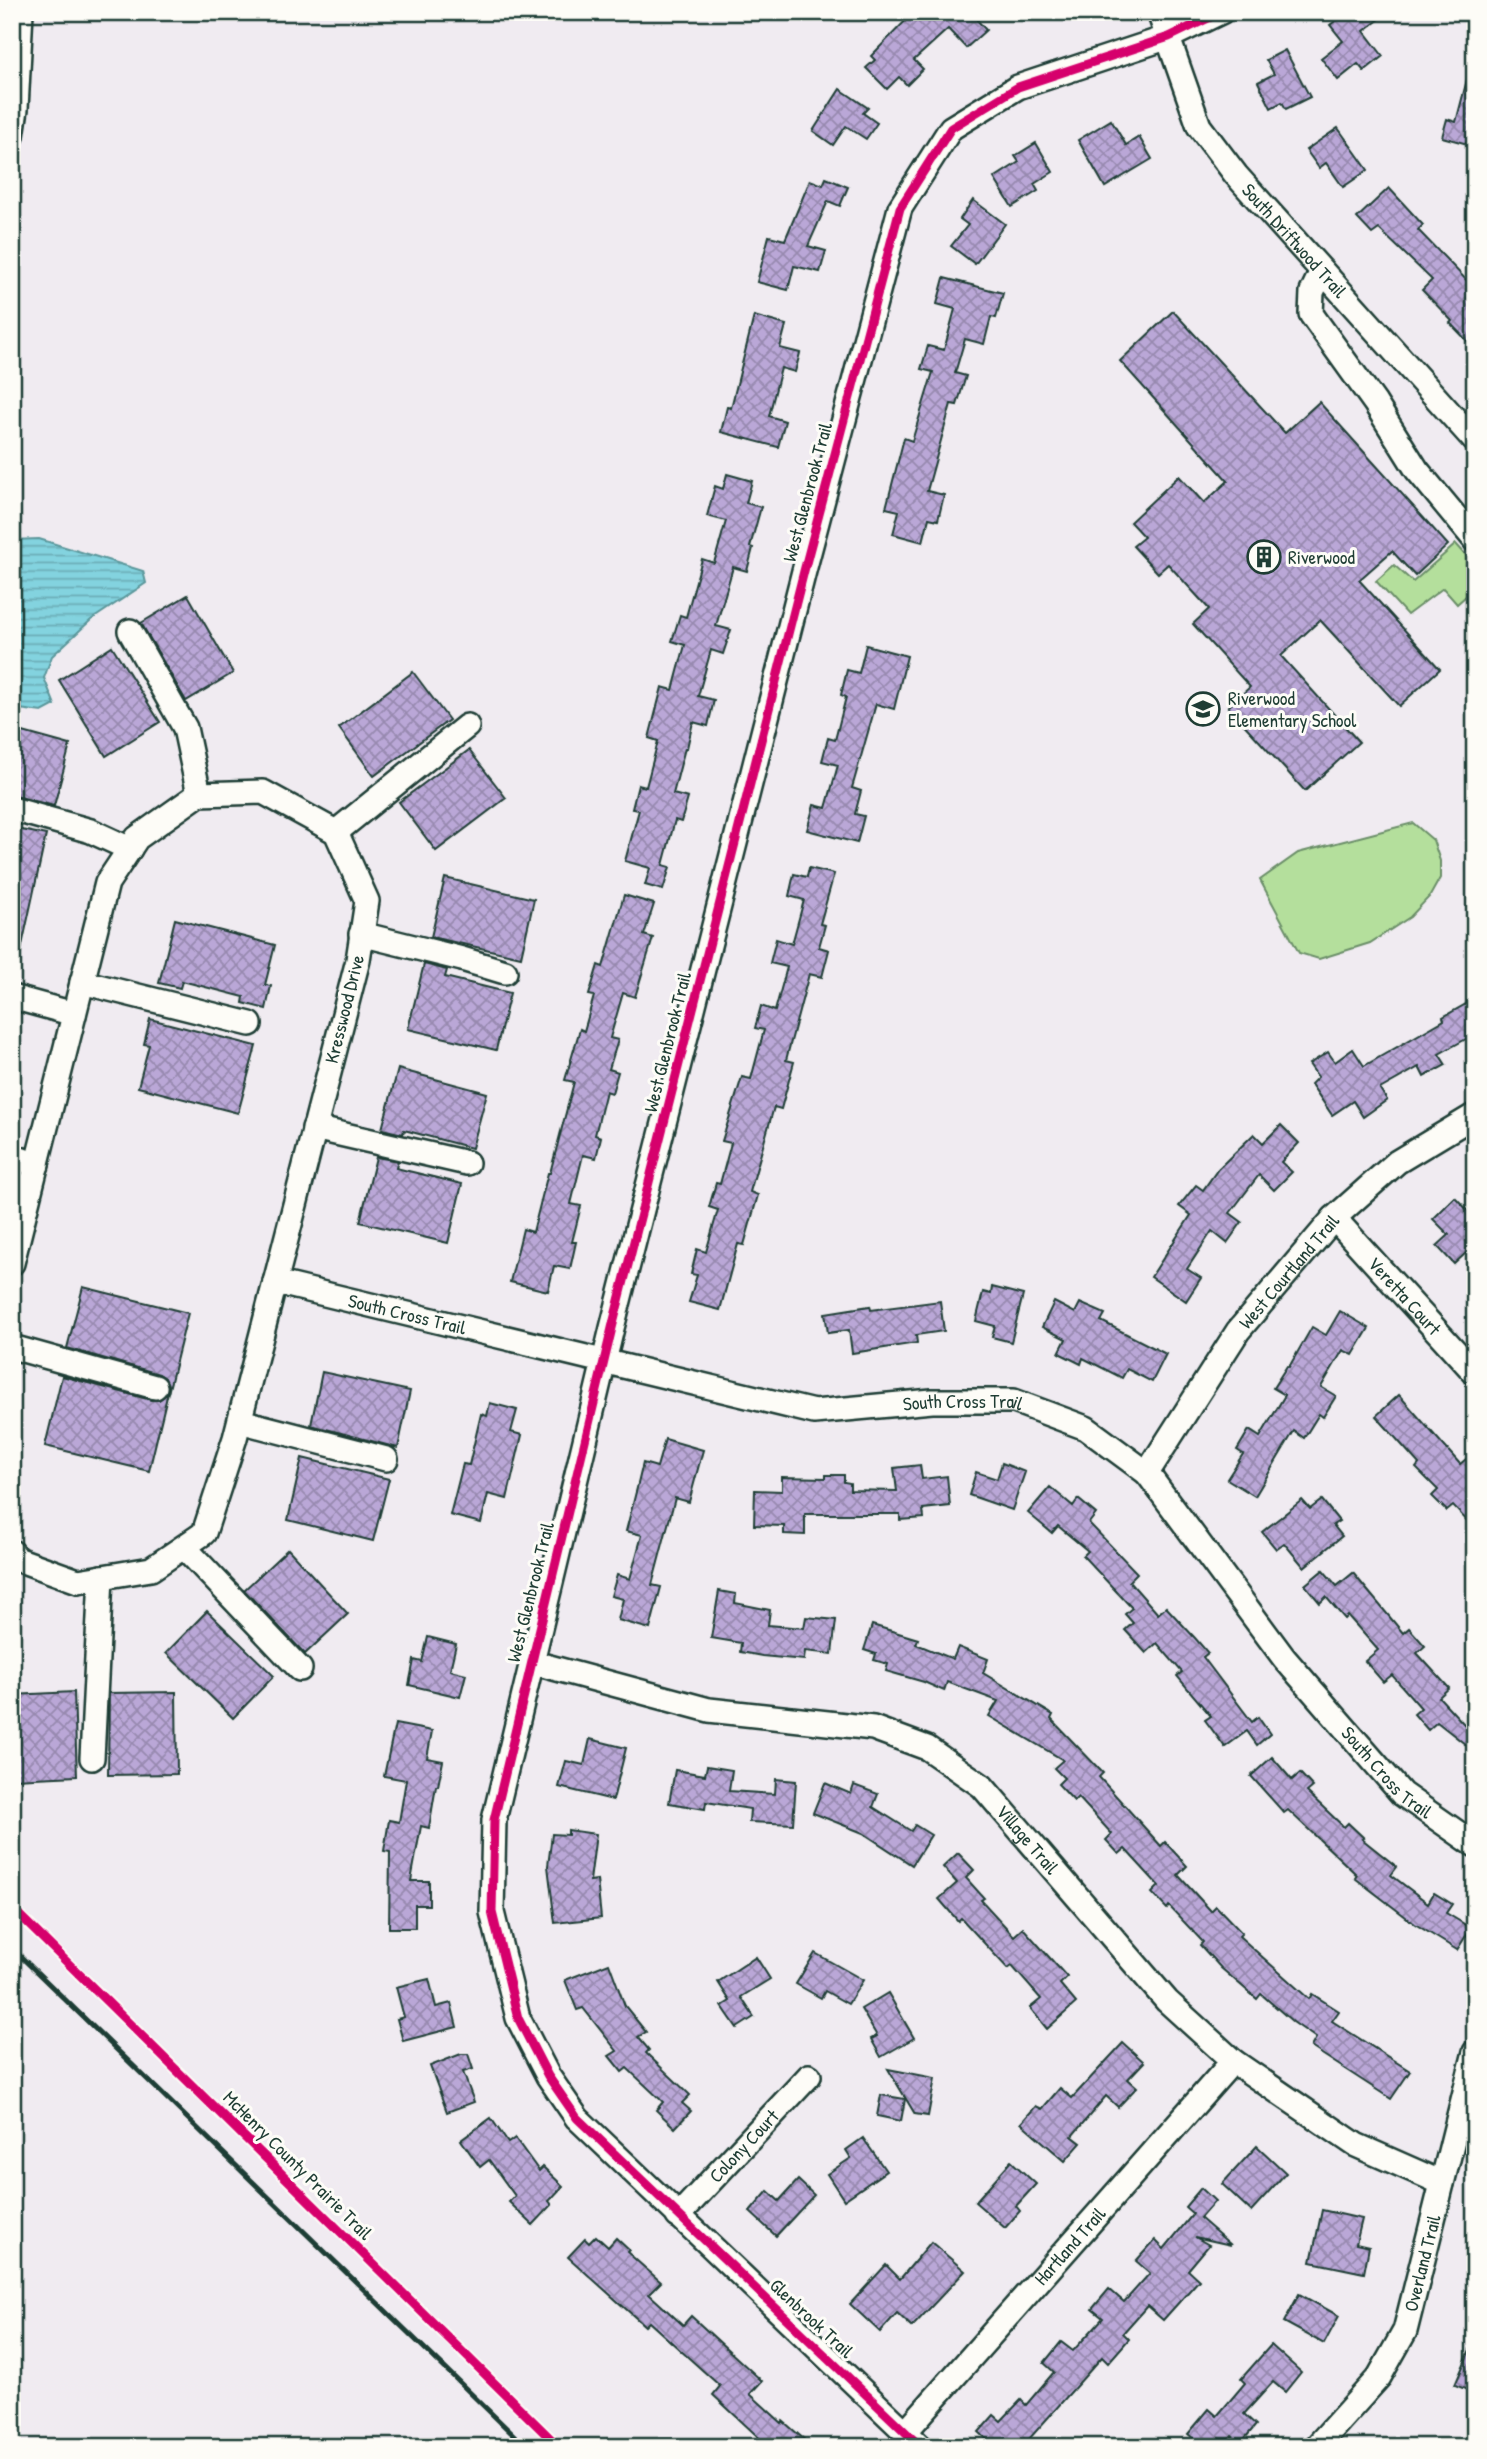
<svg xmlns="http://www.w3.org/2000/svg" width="1487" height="2459" viewBox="0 0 1487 2459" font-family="'Patrick Hand',sans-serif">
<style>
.park{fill:#b4df9c;stroke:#6a8e68;stroke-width:2}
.water{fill:url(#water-rules);stroke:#5b979b;stroke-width:2}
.building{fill:url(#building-cross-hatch);stroke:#1f3d34;stroke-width:2}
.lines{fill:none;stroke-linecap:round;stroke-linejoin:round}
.minor-casing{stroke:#1f3d34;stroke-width:28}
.minor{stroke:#fdfcf7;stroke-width:23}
.rail{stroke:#1f3d34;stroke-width:5}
.cycleway-casing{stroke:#fdfcf7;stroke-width:13}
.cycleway{stroke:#d6006c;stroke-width:9}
.labels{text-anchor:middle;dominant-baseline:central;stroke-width:6;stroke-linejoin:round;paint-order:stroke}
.street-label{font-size:19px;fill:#1f3d34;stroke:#fdfcf7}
.poi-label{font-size:19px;fill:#1f3d34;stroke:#fdfcf7;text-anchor:start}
</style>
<defs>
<pattern id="water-rules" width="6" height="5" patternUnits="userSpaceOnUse" patternTransform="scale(1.75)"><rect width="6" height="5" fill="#83d3df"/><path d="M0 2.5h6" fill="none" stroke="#6bacb6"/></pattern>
<pattern id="building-cross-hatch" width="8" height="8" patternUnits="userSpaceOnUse" patternTransform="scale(1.75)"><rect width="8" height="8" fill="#baa7d7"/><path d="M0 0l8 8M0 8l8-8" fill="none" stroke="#9789af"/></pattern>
</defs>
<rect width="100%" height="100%" fill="#f0ebf1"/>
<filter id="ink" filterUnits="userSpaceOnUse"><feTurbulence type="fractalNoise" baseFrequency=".0143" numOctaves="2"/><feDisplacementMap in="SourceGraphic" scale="14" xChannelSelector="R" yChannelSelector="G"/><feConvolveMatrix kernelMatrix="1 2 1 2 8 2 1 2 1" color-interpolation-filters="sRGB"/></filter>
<g filter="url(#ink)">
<g class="park">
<polygon points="1456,544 1475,565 1475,588 1457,604 1443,588 1407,615 1376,581 1394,565 1413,582"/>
<polygon points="1413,823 1433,840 1440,861 1440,878 1430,896 1410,917 1370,943 1319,959 1299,953 1260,880 1298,853"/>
</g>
<polygon class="water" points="39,539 143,571 146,583 91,620 52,656 44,678 55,705 42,712 12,708 12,540"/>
<g class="building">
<polygon points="914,12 970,12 986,30 966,48 948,29 914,60 923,69 907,85 899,77 887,89 866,68 875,60 871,56"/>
<polygon points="1347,12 1389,12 1364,31 1383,56 1364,71 1358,64 1338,80 1321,58 1343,41 1330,25"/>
<polygon points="1285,50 1310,97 1286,109 1282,102 1271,108 1258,82 1274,74 1266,60"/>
<polygon points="1469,72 1475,73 1475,146 1442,137 1447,119 1456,122"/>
<polygon points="840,89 868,108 863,113 877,123 866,139 846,126 833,145 813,131"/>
<polygon points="1111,120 1126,145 1139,137 1152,159 1105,187 1078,140"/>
<polygon points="1338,128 1368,170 1343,187 1326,163 1319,168 1306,150"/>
<polygon points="1036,143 1053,172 1034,184 1038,191 1012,207 994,178 1019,162 1015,156"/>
<polygon points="826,178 848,187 840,206 828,201 808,246 826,251 820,272 794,266 788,290 757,282 769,236 785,240 810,180 823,185"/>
<polygon points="1389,188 1423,225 1418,230 1475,289 1475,349 1450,323 1452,321 1422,290 1432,280 1379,229 1372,234 1357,218"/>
<polygon points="973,200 1005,224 975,264 951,246 968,225 960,219"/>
<polygon points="944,278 1003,293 996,318 991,317 984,344 965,339 955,373 966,376 957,405 951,404 927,491 944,495 938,520 929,518 923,542 893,534 899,511 886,508 904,438 912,441 933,372 921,369 928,346 944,350 955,309 937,304"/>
<polygon points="1173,311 1285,433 1319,402 1448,545 1415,576 1392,551 1359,580 1440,669 1399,706 1320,620 1281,656 1359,742 1305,791 1228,707 1250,687 1193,624 1209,609 1168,564 1158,573 1133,546 1144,537 1130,522 1179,476 1204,503 1228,481 1120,361"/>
<polygon points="754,316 786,325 780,348 800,353 795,372 781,368 769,416 785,421 778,447 721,432 727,407 731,408"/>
<polygon points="727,474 752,481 746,503 761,507 750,547 753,548 747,571 733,567 716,626 731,630 723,654 711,650 698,696 714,700 708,726 693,722 687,748 685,748 673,794 688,798 681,822 675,820 663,865 670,867 663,890 645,885 650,868 625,861 639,810 632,809 638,785 646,787 658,741 649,738 662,687 673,690 685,645 672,641 680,615 686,617 702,559 714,563 726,521 707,516 715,486 723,489"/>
<polygon points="188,595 233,673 186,701 141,623"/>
<polygon points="866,645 907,656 894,709 876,704 852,788 861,791 855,814 864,816 857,843 807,830 814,805 826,808 838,765 822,761 828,738 835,740 846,697 841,695 847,670 859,673"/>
<polygon points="112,646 160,722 106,756 59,680"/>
<polygon points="413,672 449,720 374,776 339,728"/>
<polygon points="12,729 70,745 54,806 12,795"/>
<polygon points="469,750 506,798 436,851 399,802"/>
<polygon points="12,828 46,835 20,955 12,954"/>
<polygon points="809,868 834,874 820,924 825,925 819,947 829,950 822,977 809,974 786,1060 794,1062 781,1109 774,1107 750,1192 758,1195 744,1245 738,1244 720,1310 689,1302 697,1275 691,1274 697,1249 706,1252 718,1210 709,1207 716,1183 720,1184 731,1143 722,1141 742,1077 751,1079 764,1030 755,1028 761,1006 775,1011 787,967 770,963 776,939 792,944 804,900 789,896 794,874 807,877"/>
<polygon points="445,878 534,899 521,957 431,937"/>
<polygon points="624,895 654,904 644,935 653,938 635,997 623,993 610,1038 618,1040 609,1069 618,1072 612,1093 606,1091 595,1135 601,1137 596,1158 583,1155 571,1204 581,1206 572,1242 576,1242 570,1269 554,1266 548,1291 510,1282 523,1229 533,1232 548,1173 550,1173 574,1082 565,1080 580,1029 584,1031 594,996 589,995 598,965 603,967"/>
<polygon points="175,919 275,945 265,985 271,986 266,1009 243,1003 244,997 182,981 180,988 159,983"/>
<polygon points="424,964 447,970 445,977 510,993 496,1050 408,1029"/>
<polygon points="1475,999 1475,1034 1439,1054 1446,1065 1424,1077 1419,1067 1380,1089 1387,1100 1363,1117 1353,1101 1332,1115 1311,1084 1318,1077 1309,1064 1328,1052 1335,1062 1353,1049 1364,1066 1444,1020 1443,1017"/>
<polygon points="150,1019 256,1046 238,1113 138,1087 149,1045 144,1044"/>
<polygon points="398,1069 487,1093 472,1148 404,1130 403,1134 382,1129"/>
<polygon points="1281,1125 1299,1143 1281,1162 1292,1172 1274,1190 1259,1175 1230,1213 1242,1222 1227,1243 1212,1231 1187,1269 1201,1278 1186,1301 1151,1277 1191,1215 1179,1206 1196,1185 1203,1190 1218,1169 1254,1134 1263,1143"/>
<polygon points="376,1157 398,1161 396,1168 462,1184 448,1243 360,1222"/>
<polygon points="1455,1197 1475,1218 1475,1263 1466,1253 1454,1264 1437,1246 1449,1235 1433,1219"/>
<polygon points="83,1287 188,1313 169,1389 165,1378 159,1374 67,1348"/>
<polygon points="992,1287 1023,1295 1011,1342 992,1337 995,1326 976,1321 983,1292 991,1294"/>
<polygon points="940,1301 944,1331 916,1335 917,1343 852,1353 849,1330 828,1333 825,1313 870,1306 871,1310"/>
<polygon points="1054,1302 1075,1313 1080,1303 1105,1314 1101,1321 1166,1354 1152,1382 1127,1369 1122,1378 1083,1358 1081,1364 1059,1353 1066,1339 1042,1327"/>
<polygon points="1340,1311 1369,1328 1353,1355 1343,1350 1321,1387 1336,1396 1323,1417 1319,1414 1304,1438 1294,1431 1255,1496 1227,1479 1243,1454 1237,1450 1249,1430 1260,1437 1285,1395 1273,1388 1287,1366 1289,1367 1312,1327 1326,1335"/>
<polygon points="322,1372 410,1391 398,1448 311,1425"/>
<polygon points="62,1376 151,1400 159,1400 168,1392 149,1471 45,1446"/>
<polygon points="1399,1395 1460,1464 1466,1459 1475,1468 1475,1529 1453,1506 1447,1511 1432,1496 1438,1490 1416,1468 1419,1464 1376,1416"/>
<polygon points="490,1403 517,1410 511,1432 522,1435 507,1499 488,1494 481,1523 450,1515 463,1464 469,1465 481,1414 487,1416"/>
<polygon points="665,1439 703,1450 689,1502 675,1498 652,1585 661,1587 650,1629 618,1620 623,1599 611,1596 617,1575 630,1579 642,1535 626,1531 637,1488 643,1463 657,1467"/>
<polygon points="302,1458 389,1479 373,1541 288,1520"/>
<polygon points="1002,1463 1025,1472 1012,1510 969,1495 976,1472 997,1479"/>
<polygon points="920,1465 922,1479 947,1476 950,1506 923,1509 924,1518 900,1520 900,1514 805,1514 805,1535 784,1534 784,1526 754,1525 755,1490 782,1491 782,1477 826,1478 826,1475 844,1475 844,1482 850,1483 850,1490 897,1491 894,1468"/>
<polygon points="1050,1487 1073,1506 1078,1499 1096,1514 1089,1523 1137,1573 1129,1581 1158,1614 1166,1607 1195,1638 1208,1653 1203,1657 1252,1722 1258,1717 1270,1734 1257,1745 1247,1731 1225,1747 1205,1720 1211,1716 1177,1676 1182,1672 1157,1643 1146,1653 1125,1630 1133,1623 1125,1614 1132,1608 1083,1556 1088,1551 1058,1526 1052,1533 1028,1513"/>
<polygon points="1302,1500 1310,1509 1322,1500 1339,1521 1333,1525 1342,1536 1304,1567 1284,1543 1276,1549 1262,1532"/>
<polygon points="288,1549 348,1614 305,1654 244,1590"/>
<polygon points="1323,1570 1337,1586 1353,1573 1403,1633 1409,1628 1425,1646 1417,1653 1449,1688 1439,1697 1475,1736 1475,1752 1437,1722 1428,1730 1414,1714 1421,1708 1392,1675 1383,1682 1365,1661 1378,1650 1348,1616 1345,1619 1326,1597 1320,1603 1305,1585"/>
<polygon points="719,1591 736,1594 735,1603 770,1610 768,1625 804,1628 806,1617 836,1620 832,1654 805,1651 804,1660 762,1656 740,1652 741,1643 711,1638"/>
<polygon points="207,1611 274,1676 233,1718 166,1653"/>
<polygon points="872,1625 918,1639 916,1644 953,1659 958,1647 988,1659 983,1673 1053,1715 1051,1719 1103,1773 1099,1777 1161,1846 1165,1842 1187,1866 1178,1875 1211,1911 1216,1906 1242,1933 1239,1936 1309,1999 1312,1994 1339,2011 1332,2021 1410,2071 1391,2099 1311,2047 1316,2038 1293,2022 1261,1994 1257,1999 1221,1968 1200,1945 1203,1942 1169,1906 1167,1909 1152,1893 1159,1886 1125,1849 1119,1854 1106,1840 1112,1834 1078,1797 1074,1801 1058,1784 1064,1778 1054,1768 1063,1760 989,1716 998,1701 947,1682 944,1691 924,1682 886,1671 888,1664 874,1660 876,1654 864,1650"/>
<polygon points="428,1637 456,1644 450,1670 466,1674 460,1697 409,1685 414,1660 422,1662"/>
<polygon points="74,1692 77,1776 14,1779 12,1695"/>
<polygon points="176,1692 177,1774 108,1775 109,1693"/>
<polygon points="395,1724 432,1731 427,1758 443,1761 438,1786 436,1786 429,1828 421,1826 411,1881 429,1881 429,1905 415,1905 415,1928 389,1928 390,1852 384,1851 389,1820 399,1822 406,1780 384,1776"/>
<polygon points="590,1739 626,1748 613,1800 559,1787 566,1761 584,1765"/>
<polygon points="1272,1757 1292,1780 1300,1773 1313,1787 1307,1792 1344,1827 1348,1823 1364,1838 1362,1839 1397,1867 1391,1875 1428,1903 1434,1893 1452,1904 1446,1913 1471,1928 1457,1950 1415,1924 1355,1878 1357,1875 1288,1810 1284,1813 1251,1776"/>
<polygon points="707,1766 732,1770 729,1791 775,1794 776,1779 796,1781 793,1824 749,1822 750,1809 706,1802 705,1809 669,1803 675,1770 705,1775"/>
<polygon points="825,1783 851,1794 854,1785 878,1794 873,1807 911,1831 915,1825 931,1835 912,1865 863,1833 813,1813"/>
<polygon points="568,1830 596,1834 590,1881 597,1880 601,1918 555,1923 548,1866 552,1834 568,1835"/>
<polygon points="958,1853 974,1870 966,1878 984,1898 981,1900 1014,1936 1023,1928 1067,1977 1060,1984 1076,2003 1047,2029 1030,2008 1041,1999 1012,1966 1008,1969 961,1918 958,1921 939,1899 957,1883 943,1867"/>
<polygon points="815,1953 863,1980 848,2004 825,1991 821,1998 796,1984"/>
<polygon points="756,1957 770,1979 741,1997 754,2017 737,2028 722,2006 730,2001 718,1982"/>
<polygon points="609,1963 625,2006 646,2032 638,2037 649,2050 646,2053 690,2095 682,2103 691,2111 675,2128 656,2110 663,2102 627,2068 622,2072 609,2056 617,2051 583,2008 577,2010 565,1980"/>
<polygon points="429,1979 436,2007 451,2003 457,2027 403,2041 397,2019 404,2017 396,1987"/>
<polygon points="888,1993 914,2038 881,2057 871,2039 877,2036 861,2009"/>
<polygon points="1123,2043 1144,2062 1128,2079 1137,2087 1118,2107 1106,2096 1072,2136 1081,2143 1065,2161 1021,2123 1036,2106 1042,2109 1060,2088 1072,2098"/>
<polygon points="461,2054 468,2054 473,2069 463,2072 474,2102 447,2112 430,2066"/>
<polygon points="888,2069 935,2078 928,2116 915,2114"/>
<polygon points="881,2095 905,2099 901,2121 877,2116"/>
<polygon points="491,2118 508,2143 515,2138 539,2171 543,2167 563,2186 549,2201 552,2205 533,2225 509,2202 515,2196 489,2160 480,2167 461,2140"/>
<polygon points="863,2138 886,2171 844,2200 827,2174 851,2158 846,2150"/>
<polygon points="1257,2146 1286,2173 1251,2211 1222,2184"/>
<polygon points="1011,2161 1036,2184 1016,2206 1020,2211 1005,2228 975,2202"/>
<polygon points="798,2180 814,2195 776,2236 750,2212 768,2191 779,2201"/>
<polygon points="1201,2188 1215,2201 1200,2218 1231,2245 1195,2237 1209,2245 1188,2270 1199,2280 1163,2320 1147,2306 1123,2333 1129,2339 1108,2363 1102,2357 1022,2447 995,2447 979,2432 994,2415 1001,2421 1021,2400 1026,2405 1054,2372 1044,2363 1061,2342 1073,2351 1103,2318 1092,2309 1109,2289 1124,2302 1150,2273 1136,2261 1155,2240 1164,2249 1193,2214 1185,2207"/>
<polygon points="1322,2210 1362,2219 1356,2244 1369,2247 1364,2273 1311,2262"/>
<polygon points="596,2236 608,2247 616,2238 629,2250 627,2252 661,2282 649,2294 683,2325 691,2316 762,2381 750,2394 782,2423 783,2421 813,2447 769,2447 713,2395 720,2386 649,2322 645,2326 568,2257 585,2239 589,2243"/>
<polygon points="931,2242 965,2271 912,2327 897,2313 880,2332 850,2304 886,2265 900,2279"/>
<polygon points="1299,2294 1339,2316 1324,2344 1284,2322"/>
<polygon points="1475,2338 1475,2393 1455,2385"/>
<polygon points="1271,2345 1301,2372 1285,2392 1273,2382 1244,2414 1256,2425 1241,2443 1232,2436 1222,2447 1203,2447 1188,2434 1209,2409 1217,2416 1245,2383 1241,2379"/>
</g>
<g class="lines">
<defs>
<g id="minor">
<path id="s1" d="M1159,12L1199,126L1236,175L1475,441"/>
<polyline points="12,136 16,109 21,12"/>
<polyline points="1322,271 1312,292 1311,314 1375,403 1417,470 1475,540"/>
<polyline points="130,631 185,728 199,794"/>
<polyline points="12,809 91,831 130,849"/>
<polyline points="336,832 467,726"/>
<polyline points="361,934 462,959 505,972"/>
<polyline points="82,982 250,1024"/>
<polyline points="12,997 74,1014"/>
<polyline points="314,1128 467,1163"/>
<polyline points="12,1156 37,1165"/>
<path id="s2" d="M1334,1218L1475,1373"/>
<polyline points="12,1263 107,883 137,838 199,794 263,792 336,832 367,901 358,960 235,1438 204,1533 151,1569 78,1581 17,1559 12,1552"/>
<path id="s3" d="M275,1282L814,1412L932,1401H1014L1086,1428L1147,1473L1284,1658L1402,1794L1475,1845"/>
<polyline points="12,1347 155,1387"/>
<polyline points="240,1421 386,1459"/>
<path id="s4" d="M1147,1473L1238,1331L1334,1218L1397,1162L1475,1115"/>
<polyline points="185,1548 300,1669"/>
<path id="s5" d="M531,1662L709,1710L873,1728L927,1748L982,1786L1167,2001L1233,2061L1356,2145L1442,2183"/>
<polyline points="92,1758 101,1577"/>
<path id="s6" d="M678,2216L809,2076"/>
<path id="s7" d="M906,2431L1233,2061"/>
<polyline points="921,2447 577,2118 548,2076 518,2018 492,1912 494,1820 612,1328 804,571 900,208 951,128 1018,87 1169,37 1221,12"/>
<path id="s8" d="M1316,2447L1379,2377L1405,2331L1475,2052"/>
</g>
</defs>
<use href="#minor" class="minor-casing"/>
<use href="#minor" class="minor"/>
<polyline class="rail" points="12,1948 526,2447"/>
<defs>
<g id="cycleway">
<polyline points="12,1908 559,2447"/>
<polyline points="921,2447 577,2118 548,2076 518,2018 492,1912 494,1820 612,1328 804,571 900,208 951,128 1018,87 1169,37 1221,12"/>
</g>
</defs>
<use href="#cycleway" class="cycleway-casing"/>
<use href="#cycleway" class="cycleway"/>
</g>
</g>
<defs>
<symbol id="building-ring" viewBox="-11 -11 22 22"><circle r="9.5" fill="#fdfcf7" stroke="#1f3d34" stroke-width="1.5"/><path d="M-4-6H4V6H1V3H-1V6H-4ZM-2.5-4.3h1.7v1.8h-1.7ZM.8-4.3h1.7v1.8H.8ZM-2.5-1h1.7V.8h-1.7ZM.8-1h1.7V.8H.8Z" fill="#1f3d34"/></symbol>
<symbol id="school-ring" viewBox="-11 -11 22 22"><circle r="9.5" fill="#fdfcf7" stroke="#1f3d34" stroke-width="1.5"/><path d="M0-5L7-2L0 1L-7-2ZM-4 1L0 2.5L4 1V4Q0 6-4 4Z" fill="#1f3d34"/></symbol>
</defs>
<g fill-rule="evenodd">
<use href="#building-ring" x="1245" y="538" width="38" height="38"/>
<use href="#school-ring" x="1184" y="690" width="38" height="38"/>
</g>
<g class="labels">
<g class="street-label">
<text stroke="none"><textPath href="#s1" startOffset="270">South Driftwood Trail</textPath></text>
<text transform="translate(807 492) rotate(-75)">West Glenbrook Trail</text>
<text transform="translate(344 1009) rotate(-76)">Kresswood Drive</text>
<text transform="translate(667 1042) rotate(-76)">West Glenbrook Trail</text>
<text stroke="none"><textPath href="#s4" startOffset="247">West Courtland Trail</textPath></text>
<text stroke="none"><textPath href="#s2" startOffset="105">Veretta Court</textPath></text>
<text stroke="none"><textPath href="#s3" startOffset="136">South Cross Trail</textPath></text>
<text stroke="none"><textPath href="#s3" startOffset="704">South Cross Trail</textPath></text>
<text transform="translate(530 1592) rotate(-76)">West Glenbrook Trail</text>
<text stroke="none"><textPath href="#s3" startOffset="1292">South Cross Trail</textPath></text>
<text stroke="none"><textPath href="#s5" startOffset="544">Village Trail</textPath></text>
<text stroke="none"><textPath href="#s6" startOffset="96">Colony Court</textPath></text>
<text transform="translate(298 2165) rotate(45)">McHenry County Prairie Trail</text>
<text stroke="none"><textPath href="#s7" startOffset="247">Hartland Trail</textPath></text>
<text stroke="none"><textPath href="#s8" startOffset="217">Overland Trail</textPath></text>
<text transform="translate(812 2318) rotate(43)">Glenbrook Trail</text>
</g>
<g class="poi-label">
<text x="1288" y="557">Riverwood</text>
<text x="1228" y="698">Riverwood<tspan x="1228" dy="22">Elementary School</tspan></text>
</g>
</g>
<rect width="1487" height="2459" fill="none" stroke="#fdfcf7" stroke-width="42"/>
<rect x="21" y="21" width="1445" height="2417" fill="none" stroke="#1f3d34" stroke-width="2.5" filter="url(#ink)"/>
</svg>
